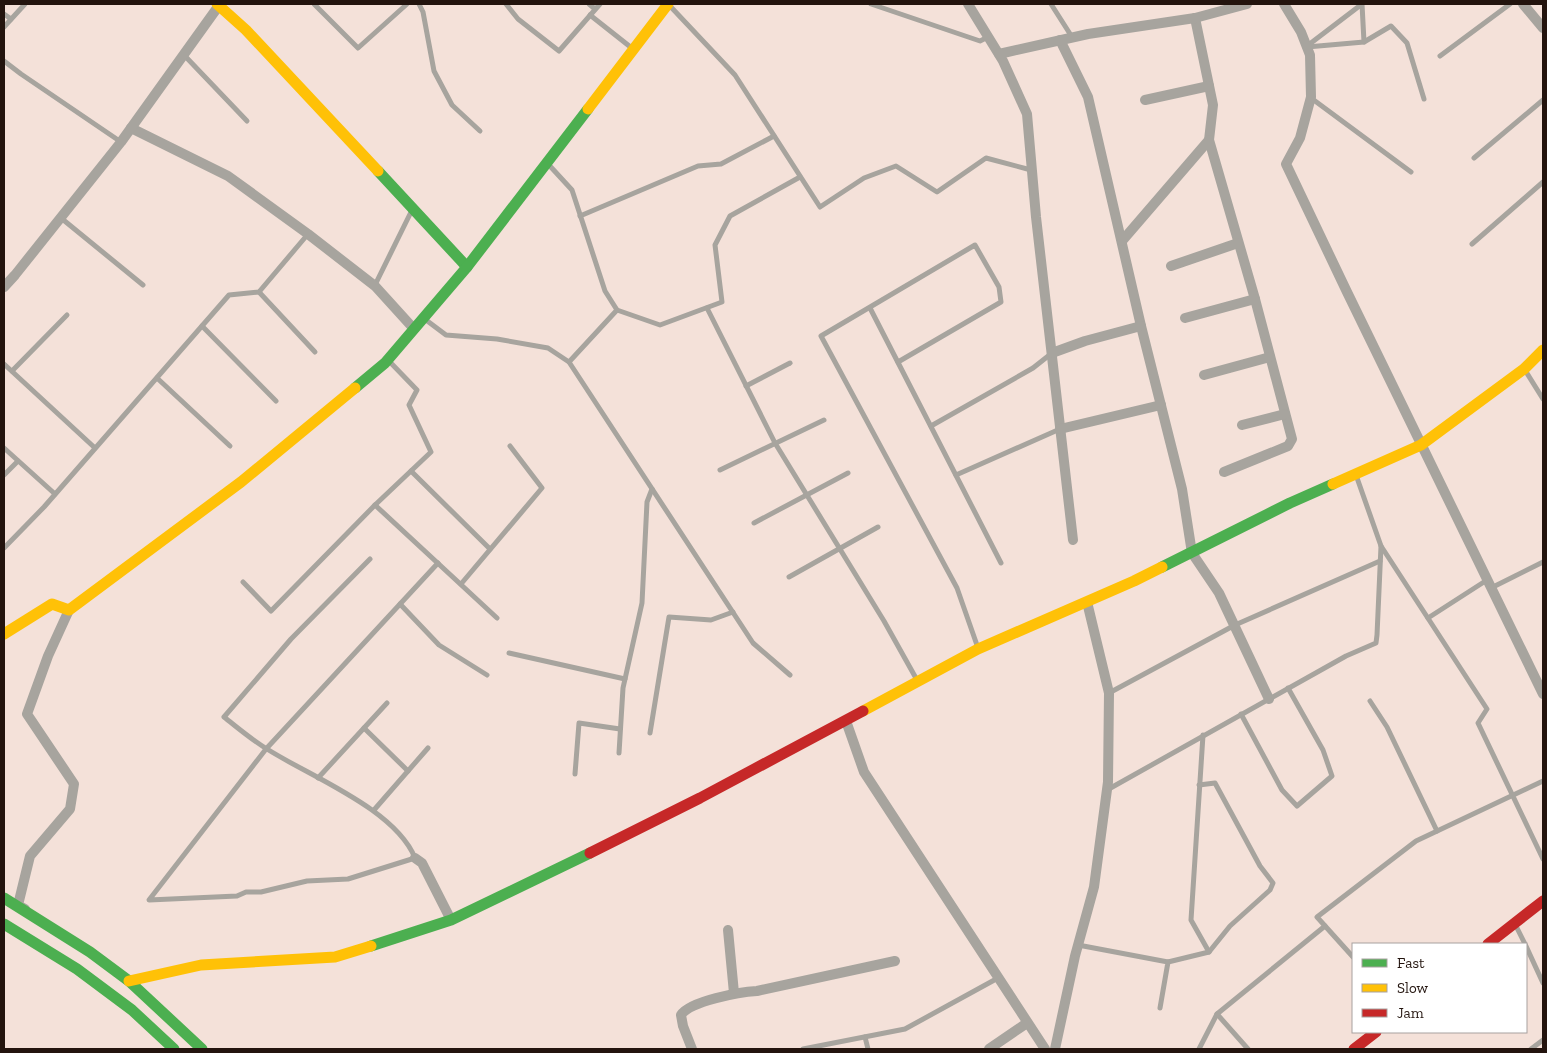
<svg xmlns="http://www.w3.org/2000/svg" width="1547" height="1053" viewBox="0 0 1547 1053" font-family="'Zilla Slab',serif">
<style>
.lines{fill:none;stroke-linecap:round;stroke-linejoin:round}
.lane{stroke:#a7a49e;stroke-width:5}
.street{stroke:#a7a49e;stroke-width:10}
.fast{stroke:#4caf50;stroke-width:11}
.slow{stroke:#ffc107;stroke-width:11}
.jam{stroke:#c62828;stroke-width:11}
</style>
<rect width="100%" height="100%" fill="#f4e1d9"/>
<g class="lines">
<g class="lane">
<polyline points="314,4 358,48 407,4"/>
<polyline points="419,4 423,12 434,71 452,105 480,131"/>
<polyline points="506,4 518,19 559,51 600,4"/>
<polyline points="589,4 595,9"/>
<polyline points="871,4 980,41 988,37"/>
<polyline points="1051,4 1072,37"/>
<polyline points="1362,4 1364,42"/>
<polyline points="670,6 735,75 820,207 864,178 896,166 937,192 986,158 1031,170"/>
<polyline points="4,14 11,19"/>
<polyline points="590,15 633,49"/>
<polyline points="4,27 25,4"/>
<polyline points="1307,46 1362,4"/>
<polyline points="1307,47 1364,42 1391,26 1407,43 1424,99"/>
<polyline points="184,55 247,121"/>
<polyline points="1440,56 1510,4"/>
<polyline points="4,61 21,74 121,142"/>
<polyline points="1311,98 1411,172"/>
<polyline points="1474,158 1543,100"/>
<polyline points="549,165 572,190 605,291 617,310 660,325 722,302 715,245 730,216 800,177"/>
<polyline points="580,216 698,166 721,164 774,136"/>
<polyline points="61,218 143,285"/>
<polyline points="1472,244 1543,182"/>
<polyline points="375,285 412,210"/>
<polyline points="259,292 315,352"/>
<polyline points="707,308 775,443 884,621 917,680"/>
<polyline points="870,308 1001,563"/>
<polyline points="426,320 446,335 497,339 548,348 569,362 753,643 790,675"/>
<polyline points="202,326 276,401"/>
<polyline points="569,362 617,310"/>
<polyline points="898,362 1001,302 999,287 975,245 821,336 957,588 978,648"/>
<polyline points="4,364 95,448"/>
<polyline points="1525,370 1543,399"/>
<polyline points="12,371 67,315"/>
<polyline points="157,378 230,446"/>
<polyline points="746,386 790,363"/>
<polyline points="931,426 1033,368 1052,353"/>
<polyline points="4,448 55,494"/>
<polyline points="720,470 824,420"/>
<polyline points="411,471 490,549"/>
<polyline points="4,475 18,461"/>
<polyline points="956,475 1060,429"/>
<polyline points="375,505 497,618"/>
<polyline points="754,523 848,473"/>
<polyline points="1381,546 1487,709 1478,723 1543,859"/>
<polyline points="4,548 44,507 229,295 259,292 308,234"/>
<path d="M370,559L291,639L224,717C238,728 252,740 267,749C311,777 395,809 415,858L348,879L307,881L261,892H246L237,896L149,900L266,749L438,563"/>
<polyline points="789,577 878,527"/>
<polyline points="243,582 271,611 375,505 431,452 409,405 417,390 388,360"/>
<polyline points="461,584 542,488 510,446"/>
<polyline points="1491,588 1543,562"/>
<polyline points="400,604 439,645 487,675"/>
<polyline points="1428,618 1487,580"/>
<polyline points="509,653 625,679"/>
<polyline points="1109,693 1235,625 1380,561"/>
<polyline points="1370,701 1387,727 1437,831"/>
<polyline points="1241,714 1282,790 1297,806 1332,776 1323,750 1288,688"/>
<polyline points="364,728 408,771"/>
<polyline points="650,733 669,617 711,620 733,612"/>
<polyline points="1203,735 1191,920 1209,952"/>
<polyline points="619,753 623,688 642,603 647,502 652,489"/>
<polyline points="575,774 579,723 620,729"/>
<polyline points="318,778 387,703"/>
<polyline points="1107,790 1346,656 1376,643 1377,635 1381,546 1356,475"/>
<polyline points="374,810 428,748"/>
<polyline points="1515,924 1525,944"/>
<polyline points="1078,945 1168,962 1160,1008"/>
<polyline points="1526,946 1543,983"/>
<polyline points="1353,957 1317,917 1416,841 1543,781"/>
<polyline points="1168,962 1209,952 1230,926 1270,890 1273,883 1260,866 1215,783 1199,785"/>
<polyline points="1217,1014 1248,1049"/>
<polyline points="865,1037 868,1049"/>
<polyline points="803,1049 905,1029 998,978"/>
<polyline points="1199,1049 1217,1014 1325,926"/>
<polyline points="1531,1049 1543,1040"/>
</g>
<g class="street">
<polyline points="968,4 1003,61 1027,114 1036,217 1073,540"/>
<polyline points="1284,4 1301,32 1310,55 1311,97 1300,138 1286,164 1347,292 1543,694"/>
<polyline points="1523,4 1543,28"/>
<polyline points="1195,18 1213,105 1209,140 1255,299 1292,439 1288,446 1224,472"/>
<polyline points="1060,40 1088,97 1141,326 1182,489 1192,553 1219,593 1269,699"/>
<polyline points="999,54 1088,34 1195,18 1247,4"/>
<polyline points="1145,100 1209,86"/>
<polyline points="131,128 228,176 308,234 375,286 414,329"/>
<polyline points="1122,241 1209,140"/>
<polyline points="1171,266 1238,243"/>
<polyline points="4,287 15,275 121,142 220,4"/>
<polyline points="1185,318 1255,299"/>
<polyline points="1052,353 1085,341 1141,326"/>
<polyline points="1204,375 1270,357"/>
<polyline points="1242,425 1285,414"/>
<polyline points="1060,429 1161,405"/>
<polyline points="846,721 864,772 1045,1049"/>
<polyline points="415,858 422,863 451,920"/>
<polyline points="25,909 18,905 30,856 70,809 74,784 27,714 48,656 69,610"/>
<polyline points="728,930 734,993"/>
<path d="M692,1049L683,1026L681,1015C690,1001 740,992 757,991L895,961"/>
<polyline points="989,1049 1027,1023"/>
<polyline points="1055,1049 1075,956 1094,887 1108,782 1109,693 1087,602"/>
</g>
<g class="fast">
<polyline points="378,171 467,267"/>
<polyline points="355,388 385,363 467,267 588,109"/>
<polyline points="1162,567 1290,503 1333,484"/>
<polyline points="4,898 90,952 129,981 202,1049"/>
<polyline points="4,924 77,969 132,1010 174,1049"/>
<polyline points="371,946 451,920 590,853"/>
</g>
<g class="slow">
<polyline points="217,4 246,30 378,171"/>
<polyline points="588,109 668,4"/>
<polyline points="1333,484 1421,445 1524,369 1543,350"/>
<polyline points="4,634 52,604 69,610 241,482 355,388"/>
<polyline points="863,711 978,649 1134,581 1162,567"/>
<polyline points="129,981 201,965 335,957 371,946"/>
</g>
<g class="jam">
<polyline points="590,853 700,798 863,711"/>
<polyline points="1488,944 1543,901"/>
<polyline points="1354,1049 1376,1032"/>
</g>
</g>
<rect width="1547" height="1053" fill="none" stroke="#23140e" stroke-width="10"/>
<rect x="1352" y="943" width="175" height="90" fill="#ffffff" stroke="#a7a19f"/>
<rect x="1362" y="959" width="25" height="8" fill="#4caf50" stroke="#a7a19f"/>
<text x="1397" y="968" font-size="15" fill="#23140e">Fast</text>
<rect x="1362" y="984" width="25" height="8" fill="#ffc107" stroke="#a7a19f"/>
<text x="1397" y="993" font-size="15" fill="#23140e">Slow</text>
<rect x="1362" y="1009" width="25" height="8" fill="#c62828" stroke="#a7a19f"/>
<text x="1397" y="1018" font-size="15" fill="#23140e">Jam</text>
</svg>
